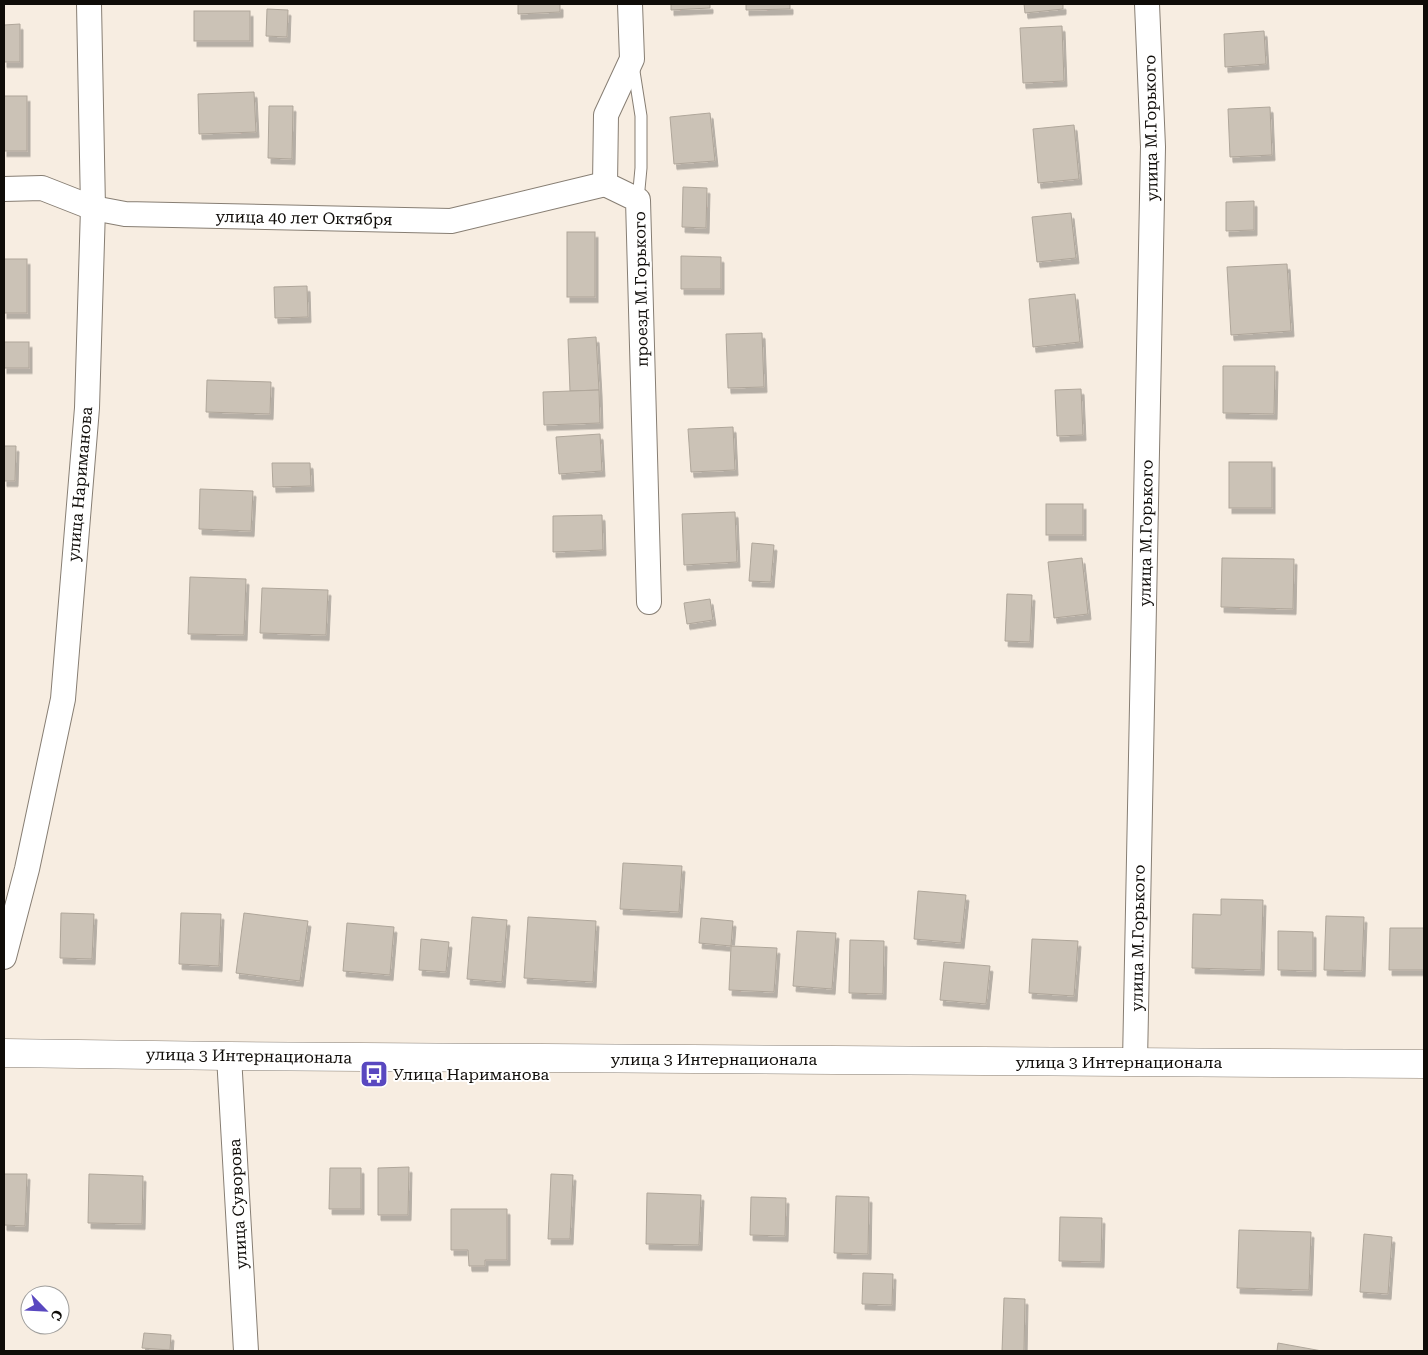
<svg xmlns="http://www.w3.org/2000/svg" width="1428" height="1355" viewBox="0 0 1428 1355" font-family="'Roboto Serif',serif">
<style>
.building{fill:#cbc2b6;stroke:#afa69a;filter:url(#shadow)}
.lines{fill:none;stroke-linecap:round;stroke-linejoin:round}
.lane-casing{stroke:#877e73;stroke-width:13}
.street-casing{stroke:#877e73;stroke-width:26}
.secondary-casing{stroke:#877e73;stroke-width:29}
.lane{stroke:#fff;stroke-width:11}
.street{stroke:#fff;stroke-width:24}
.secondary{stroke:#fff;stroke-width:28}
.labels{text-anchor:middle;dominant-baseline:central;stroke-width:4;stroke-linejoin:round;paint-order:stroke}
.street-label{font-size:16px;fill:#0f0c08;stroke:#fff}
.poi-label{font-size:16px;fill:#0f0c08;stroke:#fff;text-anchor:start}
</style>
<defs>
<filter id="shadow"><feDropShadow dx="3" dy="5.5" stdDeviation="0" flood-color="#0004"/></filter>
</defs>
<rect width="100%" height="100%" fill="#f7ede1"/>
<g class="building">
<polygon points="518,4 560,4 560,12 518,14"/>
<polygon points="671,4 710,4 710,8 671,10"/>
<polygon points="746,4 790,4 790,9 746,10"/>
<polygon points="1024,4 1063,4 1063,9 1025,13"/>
<polygon points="267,9 288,10 287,37 266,36"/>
<rect x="194" y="11" width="56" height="30"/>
<polygon points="20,24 20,62 4,62 4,25"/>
<polygon points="1062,26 1064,81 1023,83 1020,28"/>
<polygon points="1264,31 1266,64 1225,67 1224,34"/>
<polygon points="254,92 256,132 199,134 198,94"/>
<rect x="4" y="96" width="23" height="55"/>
<polygon points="269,106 293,106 292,159 268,158"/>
<polygon points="1270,107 1272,155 1230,157 1228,109"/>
<polygon points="710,113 715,161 674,164 670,117"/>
<polygon points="1074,125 1079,179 1038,183 1033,129"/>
<polygon points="683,187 707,188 706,228 682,227"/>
<polygon points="1254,201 1254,230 1226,231 1226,202"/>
<polygon points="1071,213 1076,258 1037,262 1032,217"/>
<rect x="567" y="232" width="28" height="65"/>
<polygon points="681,256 721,257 721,289 681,289"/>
<rect x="4" y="259" width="23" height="54"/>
<polygon points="1287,264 1291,331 1231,335 1227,267"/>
<polygon points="307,286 308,317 275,318 274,287"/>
<polygon points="1075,294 1080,342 1033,347 1029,299"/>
<polygon points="762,333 764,387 728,388 726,334"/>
<polygon points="596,337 599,390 570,391 568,339"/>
<rect x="4" y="342" width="25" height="26"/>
<polygon points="1223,366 1275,366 1274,414 1223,413"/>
<polygon points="207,380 271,382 270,414 206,412"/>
<polygon points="1081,389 1083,435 1057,436 1055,390"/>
<polygon points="599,390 600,423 544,425 543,392"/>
<polygon points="733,427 735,470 691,472 688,429"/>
<polygon points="600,434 602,471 559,474 556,437"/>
<polygon points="4,446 16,446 15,481 4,481"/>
<rect x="1229" y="462" width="43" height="46"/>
<polygon points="272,463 310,463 311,486 273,487"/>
<polygon points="200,489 253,491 251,531 199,529"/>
<rect x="1046" y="504" width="37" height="31"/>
<polygon points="735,512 737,562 684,565 682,514"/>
<polygon points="602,515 603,550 553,552 553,516"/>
<polygon points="752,543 774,545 771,582 749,581"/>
<polygon points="1082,558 1088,614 1054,618 1048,562"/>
<polygon points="1222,558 1294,559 1293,609 1221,607"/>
<polygon points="190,577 246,579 244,635 188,634"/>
<polygon points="262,588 328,590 326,635 260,633"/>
<polygon points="1007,594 1032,595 1030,642 1005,641"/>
<polygon points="710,599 713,620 687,624 684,603"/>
<polygon points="623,863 682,866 679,912 620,909"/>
<polygon points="918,891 966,895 961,943 914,939"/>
<polygon points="1221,899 1263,900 1261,970 1192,968 1193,914 1221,915"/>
<polygon points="61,913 94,914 92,959 60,958"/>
<polygon points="181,913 221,914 219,966 179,964"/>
<polygon points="244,913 308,921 300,981 236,973"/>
<polygon points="1326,916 1364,917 1362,971 1324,970"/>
<polygon points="472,917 507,920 502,982 467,979"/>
<polygon points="528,917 596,921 593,982 524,978"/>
<polygon points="701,918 733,921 731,946 699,943"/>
<polygon points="347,923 394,927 390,975 343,971"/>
<polygon points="1390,928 1424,928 1424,970 1389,970"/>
<polygon points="797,931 836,933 832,989 793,986"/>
<polygon points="1278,931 1313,932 1313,971 1278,970"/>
<polygon points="421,939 449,942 446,972 419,970"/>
<polygon points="1032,939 1078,941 1074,996 1029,993"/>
<polygon points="850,940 884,941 883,994 849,993"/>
<polygon points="731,946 777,948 774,992 729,990"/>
<polygon points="944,962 990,966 986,1004 940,1000"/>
<polygon points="409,1167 408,1215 378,1215 378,1168"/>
<polygon points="330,1168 361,1168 361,1209 329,1209"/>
<polygon points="4,1174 27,1174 25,1226 4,1225"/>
<polygon points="89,1174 143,1176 142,1224 88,1223"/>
<polygon points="551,1174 573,1175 570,1239 548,1239"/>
<polygon points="647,1193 701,1195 699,1245 646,1244"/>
<polygon points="836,1196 869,1197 868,1254 834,1253"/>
<polygon points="751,1197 786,1198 785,1236 750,1235"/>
<polygon points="451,1209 507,1209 507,1260 485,1260 485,1266 469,1266 468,1250 451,1250"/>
<polygon points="1060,1217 1102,1218 1101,1262 1059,1261"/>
<polygon points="1239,1230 1311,1232 1309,1290 1237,1288"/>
<polygon points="1364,1234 1392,1237 1388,1294 1360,1292"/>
<polygon points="863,1273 893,1274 892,1305 862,1304"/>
<polygon points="1004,1298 1025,1299 1024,1351 1002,1351"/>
<polygon points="144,1333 171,1335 170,1350 142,1348"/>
<polygon points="1278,1343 1322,1351 1277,1351"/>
</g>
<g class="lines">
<defs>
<polyline id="lane" points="633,65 641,116 641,168 638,200"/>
<g id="street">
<polyline points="630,4 632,59 606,115 605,184 638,200 649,602"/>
<polyline points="4,189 42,188 93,208 125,214 451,221 605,184"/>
<polyline points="4,957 27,869 63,699 87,408 93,208 89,4"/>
<polyline points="229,1056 246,1351"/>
<polyline points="1135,1062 1153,147 1147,4"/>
</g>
<polyline id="secondary" points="4,1053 229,1056 1424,1064"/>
</defs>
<use href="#lane" class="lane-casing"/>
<use href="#street" class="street-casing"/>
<use href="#secondary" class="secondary-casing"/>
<use href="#lane" class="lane"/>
<use href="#street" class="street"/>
<use href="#secondary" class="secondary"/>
</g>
<defs>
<symbol id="bus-square" viewBox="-11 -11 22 22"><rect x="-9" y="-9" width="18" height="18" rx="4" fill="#5948c0" stroke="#fff"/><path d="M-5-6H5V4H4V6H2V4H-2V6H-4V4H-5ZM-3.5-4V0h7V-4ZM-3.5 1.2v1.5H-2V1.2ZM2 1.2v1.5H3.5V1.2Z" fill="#fff"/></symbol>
</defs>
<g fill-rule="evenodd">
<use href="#bus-square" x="358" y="1058" width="32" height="32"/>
</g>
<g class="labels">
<g class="street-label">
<text transform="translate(1151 128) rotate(-91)">улица М.Горького</text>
<text transform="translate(304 218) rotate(1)">улица 40 лет Октября</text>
<text transform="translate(641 289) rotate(-91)">проезд М.Горького</text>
<text transform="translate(80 484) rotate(-85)">улица Нариманова</text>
<text transform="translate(1146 533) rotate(-89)">улица М.Горького</text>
<text transform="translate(1138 938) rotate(-89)">улица М.Горького</text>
<text transform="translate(249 1056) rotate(1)">улица 3 Интернационала</text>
<text x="714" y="1059">улица 3 Интернационала</text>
<text x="1119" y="1062">улица 3 Интернационала</text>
<text transform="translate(238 1204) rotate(-93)">улица Суворова</text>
</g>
<g class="poi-label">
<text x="393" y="1074">Улица Нариманова</text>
</g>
</g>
<rect width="1428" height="1355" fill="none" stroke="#0f0c08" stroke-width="10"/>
<g transform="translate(45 1310) rotate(114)"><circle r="24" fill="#ffffff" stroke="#9f9e9c"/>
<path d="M0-4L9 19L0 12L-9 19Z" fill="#5948c0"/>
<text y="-8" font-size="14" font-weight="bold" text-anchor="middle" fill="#0f0c08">С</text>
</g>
</svg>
